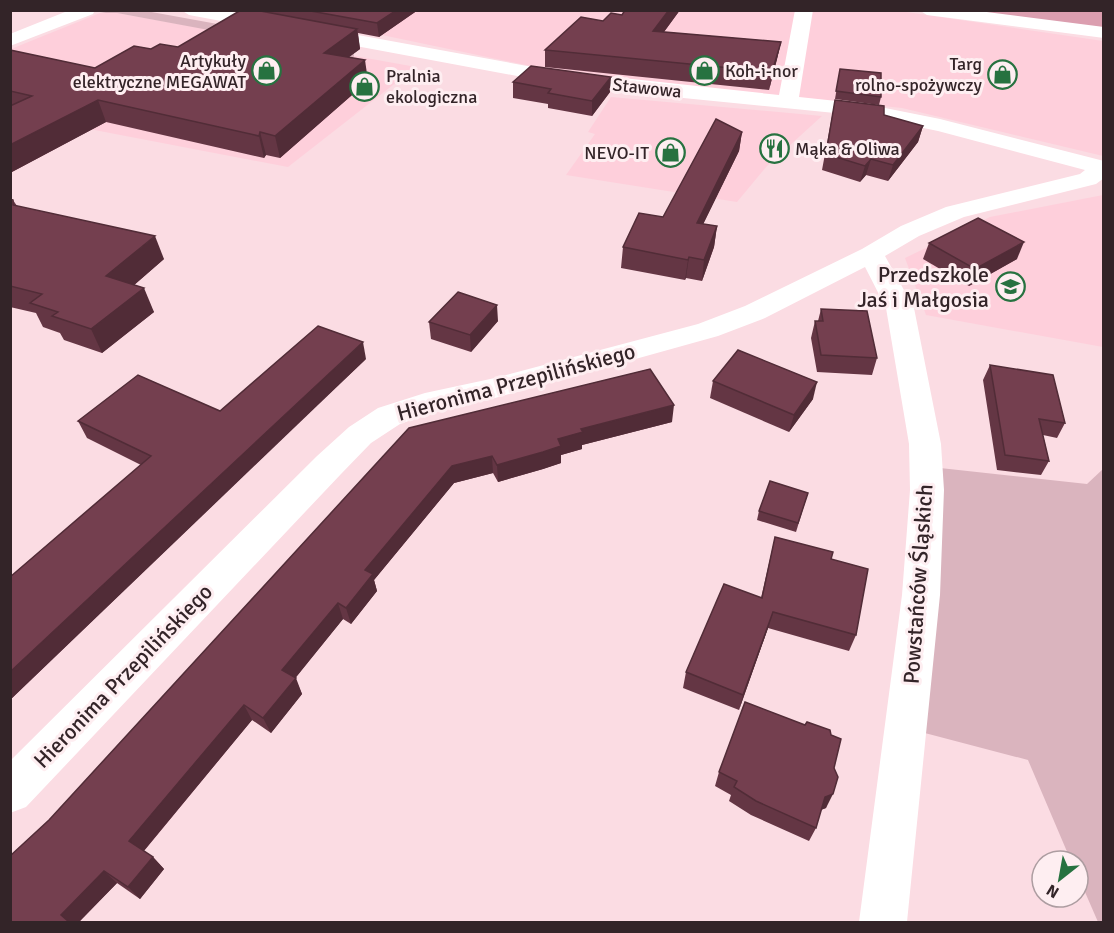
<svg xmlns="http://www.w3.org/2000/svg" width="1114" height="933" viewBox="0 0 1114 933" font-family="Signika,sans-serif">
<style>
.built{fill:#fecfdb}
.green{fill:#dab4be}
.forest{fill:#db9eaf}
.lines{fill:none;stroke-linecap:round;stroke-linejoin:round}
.minor{fill:#fff;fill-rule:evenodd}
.wall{fill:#643644}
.shaded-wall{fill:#512c37}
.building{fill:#743f4f;stroke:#512c37;stroke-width:1.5}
.labels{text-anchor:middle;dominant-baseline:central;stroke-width:6;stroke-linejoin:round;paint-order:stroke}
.far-poi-label{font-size:18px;fill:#332428;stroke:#feeef1;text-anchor:end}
.far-street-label{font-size:18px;fill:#332428;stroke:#feeef1}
.poi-label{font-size:22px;fill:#332428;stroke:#feeef1;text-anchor:end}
.street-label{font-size:22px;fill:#332428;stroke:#feeef1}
</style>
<rect width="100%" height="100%" fill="#fbdce3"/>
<g class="built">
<polygon points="325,10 893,10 1103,41 1103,156 902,108 569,74 310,20"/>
<polygon points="100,13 117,13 416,67 288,167 11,114 11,49"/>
<polygon points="611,97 822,116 767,166 737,202 566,175 595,134 588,132"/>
<polygon points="1103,195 1103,347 926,315 905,258 990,217"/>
</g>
<g class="green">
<polygon points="112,11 146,11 354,49 354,56 347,72 332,53 117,13 100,13"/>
<polygon points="940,468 1087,484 1103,469 1103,922 1098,922 1078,876 1078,861 1071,861 1028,760 921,732"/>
</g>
<polygon class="forest" points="950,11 1103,11 1103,29"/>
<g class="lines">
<g class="minor">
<polygon points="70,10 95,10 93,14 10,46 10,34"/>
<polygon points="181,10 221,10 549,70 779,95 795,10 813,10 799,97 865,104 940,119 1104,161 1104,178 1096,184 964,217 919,236 885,256 914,308 941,444 944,490 940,595 907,922 859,922 902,595 910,490 909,444 886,308 865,267 765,318 718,336 495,398 431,413 400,424 371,443 341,474 26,807 10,813 10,761 317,456 349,427 378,408 425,393 495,378 698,324 745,306 862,249 901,226 946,207 1080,174 1085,170 938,131 865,116 643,94 549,82 189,15"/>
<polygon points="919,10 971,10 1104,27 1104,38 927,15"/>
</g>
</g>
<g class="wall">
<polygon points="267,10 418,10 379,37 358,33 360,49 349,57 368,81 280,158 266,155 264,158 106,122 10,173 10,50 95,68 151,49 178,47 268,13"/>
<polygon points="625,10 680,10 664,32 781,42 777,59 769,90 545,67 545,50 622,15"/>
<polygon points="840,69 881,97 879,105 835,99"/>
<polygon points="513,82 610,92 592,116 548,108 548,104 513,98"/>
<polygon points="835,100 884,115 923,126 918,142 888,181 866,175 860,182 822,170"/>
<polygon points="742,132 739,151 703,224 717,226 714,247 702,281 686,278 685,280 621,268 623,247 663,217"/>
<polygon points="10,199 13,200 17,206 164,259 134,285 154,312 102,353 64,340 60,333 43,327 36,313 10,307"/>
<polygon points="929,243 1017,259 969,286 923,259"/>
<polygon points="821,309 877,358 872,375 817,372 811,338 815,321 818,321"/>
<polygon points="498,321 471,352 431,339 429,322"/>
<polygon points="366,359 312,410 10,700 10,577 141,465 87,438 78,421 220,411"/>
<polygon points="990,365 1065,423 1057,438 1043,435 1049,461 1041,475 997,470 983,380"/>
<polygon points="713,381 813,399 789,432 710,398"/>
<polygon points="672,422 582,445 582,449 561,455 561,463 543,469 498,482 493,473 454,483 374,580 377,591 351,624 343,619 295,678 302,694 271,733 252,720 144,851 153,857 164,869 140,899 117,883 79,922 10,922 409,428"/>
<polygon points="808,493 796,532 757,520 759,511"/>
<polygon points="775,537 831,559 856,635 849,651 768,628 739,710 683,688 686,672 761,598"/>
<polygon points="834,768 826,808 821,810 816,828 809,841 751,815 729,801 731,795 715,786 719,772"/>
</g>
<g class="shaded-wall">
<polygon points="397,10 418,10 379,37 377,23"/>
<polygon points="669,10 680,10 652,48 653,31"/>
<polygon points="357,29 360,49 327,73 324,53"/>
<polygon points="781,42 777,59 769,90 772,72"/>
<polygon points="365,60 368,81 280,158 275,136"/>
<polygon points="611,77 610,92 592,116 592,101"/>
<polygon points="98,100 106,122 10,173 10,145"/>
<polygon points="923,126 918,142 888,181 893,165"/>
<polygon points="260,132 266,155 264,158 259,136"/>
<polygon points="742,132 739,151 694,243 697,223"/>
<polygon points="871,159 866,175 860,182 865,166"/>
<polygon points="717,226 714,247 702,281 704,260"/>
<polygon points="155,236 164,259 117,300 106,276"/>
<polygon points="1024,242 1017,259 969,286 975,269"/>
<polygon points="689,257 686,278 685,280 688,260"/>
<polygon points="144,288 154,312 102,353 91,329"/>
<polygon points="497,305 498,321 471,352 470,335"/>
<polygon points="363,342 366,359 10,700 10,672"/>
<polygon points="817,382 813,399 789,432 794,415"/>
<polygon points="674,405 672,422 582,445 582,449 561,455 561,463 543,469 498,482 497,465 581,429"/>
<polygon points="492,456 493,473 454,483 374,580 377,591 351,624 346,608 365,570 452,466"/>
<polygon points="338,603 343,619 289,686 282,670"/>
<polygon points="773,612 768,628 739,710 743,695"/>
<polygon points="296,678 302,694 271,733 263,718"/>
<polygon points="244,705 252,720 141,854 129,841"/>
<polygon points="833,794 826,808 817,811 825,797"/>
<polygon points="153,857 164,869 140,899 128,887"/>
<polygon points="104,871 117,883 79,922 69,922 61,915"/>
</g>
<g class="building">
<polygon points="241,10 255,10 357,29 324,53 365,60 275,136 260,132 259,136 98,100 10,145 10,106 32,96 10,91 10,50 95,68 134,46 151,49 160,44 178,47"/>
<polygon points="305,10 397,10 377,23"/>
<polygon points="625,10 669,10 653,31 781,42 772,72 545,50 581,17 603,21 611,13 622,15"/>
<polygon points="531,66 611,77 592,101 548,93 551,89 513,82"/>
<polygon points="840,69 881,73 881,97 836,91"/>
<polygon points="835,100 884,106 884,115 923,126 893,165 871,159 865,166 826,154"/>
<polygon points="716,119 742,132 697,223 717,226 704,260 689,257 688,260 623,247 639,213 663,217"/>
<polygon points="10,199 13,200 13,205 155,236 106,276 144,288 91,329 52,316 58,312 30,303 42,294 10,286"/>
<polygon points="978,218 1024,242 975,269 929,243"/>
<polygon points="458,292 497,305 470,335 429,322"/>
<polygon points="821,309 867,311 877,358 821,355 815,321 823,321"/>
<polygon points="318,326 363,342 10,672 10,577 151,456 78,421 138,375 220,411"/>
<polygon points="738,350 817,382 794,415 713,381"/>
<polygon points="990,365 1053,375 1065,423 1039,419 1049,461 1005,455"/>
<polygon points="650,369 674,405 581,429 583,432 558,439 561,446 543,452 497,465 492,456 452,466 365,570 373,574 346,608 338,603 282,670 296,678 263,718 244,705 129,841 153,857 128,887 104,871 61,915 69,922 10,922 10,856 49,820 409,428"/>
<polygon points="770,481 808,493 798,523 759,511"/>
<polygon points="775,537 833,552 831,559 868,569 856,635 773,612 743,695 686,672 724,584 762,598"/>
<polygon points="745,702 805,725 807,722 830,730 831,735 841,739 834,768 838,777 833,794 825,797 816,828 756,801 734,787 737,781 719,772"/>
</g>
<defs>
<symbol id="shop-ring" viewBox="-11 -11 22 22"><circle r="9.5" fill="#feeef1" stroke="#277240" stroke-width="1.5"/><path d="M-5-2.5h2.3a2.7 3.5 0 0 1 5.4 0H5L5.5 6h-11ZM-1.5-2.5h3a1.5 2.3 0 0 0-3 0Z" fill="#277240"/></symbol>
<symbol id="restaurant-ring" viewBox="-11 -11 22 22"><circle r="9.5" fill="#feeef1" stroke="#277240" stroke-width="1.5"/><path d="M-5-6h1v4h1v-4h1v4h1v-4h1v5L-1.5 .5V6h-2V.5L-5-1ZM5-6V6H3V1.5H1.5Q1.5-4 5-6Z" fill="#277240"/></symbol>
<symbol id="school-ring" viewBox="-11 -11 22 22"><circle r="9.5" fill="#feeef1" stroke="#277240" stroke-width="1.5"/><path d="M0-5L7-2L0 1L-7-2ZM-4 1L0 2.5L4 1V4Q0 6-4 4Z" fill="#277240"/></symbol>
</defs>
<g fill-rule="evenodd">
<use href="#shop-ring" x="250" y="54" width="33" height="33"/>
<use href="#shop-ring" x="688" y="54" width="33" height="33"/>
<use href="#shop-ring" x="986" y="58" width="33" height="33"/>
<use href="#shop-ring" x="348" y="70" width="33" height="33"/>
<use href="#restaurant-ring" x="758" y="132" width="33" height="33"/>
<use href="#shop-ring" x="654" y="136" width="33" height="33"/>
<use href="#school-ring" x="994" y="270" width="33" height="33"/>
</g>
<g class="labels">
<g class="far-poi-label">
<text x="246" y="61">Artykuły<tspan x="246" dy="21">elektryczne MEGAWAT</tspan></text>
<text x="982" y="64">Targ<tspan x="982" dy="21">rolno-spożywczy</tspan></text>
<text x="725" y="71" text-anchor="start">Koh-i-nor</text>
<text x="386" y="76" text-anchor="start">Pralnia<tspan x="386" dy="21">ekologiczna</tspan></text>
<text x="795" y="149" text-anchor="start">Mąka &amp; Oliwa</text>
<text x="649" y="153">NEVO-IT</text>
</g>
<g class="far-street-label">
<text transform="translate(647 88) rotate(6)">Stawowa</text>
</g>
<g class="poi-label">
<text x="989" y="274">Przedszkole<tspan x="989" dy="25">Jaś i Małgosia</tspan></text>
</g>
<g class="street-label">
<text transform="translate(516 382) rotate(-15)">Hieronima Przepilińskiego</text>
<text transform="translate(918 584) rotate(-86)">Powstańców Śląskich</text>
<text transform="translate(123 676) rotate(-46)">Hieronima Przepilińskiego</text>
</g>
</g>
<rect width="1114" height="933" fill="none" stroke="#332428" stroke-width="24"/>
<g transform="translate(1060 879) rotate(211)"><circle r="28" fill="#feeef1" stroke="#ad9da1" stroke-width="1.5"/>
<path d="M0-4.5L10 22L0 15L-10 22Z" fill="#277240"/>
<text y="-9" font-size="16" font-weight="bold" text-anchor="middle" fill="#332428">N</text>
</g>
</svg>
